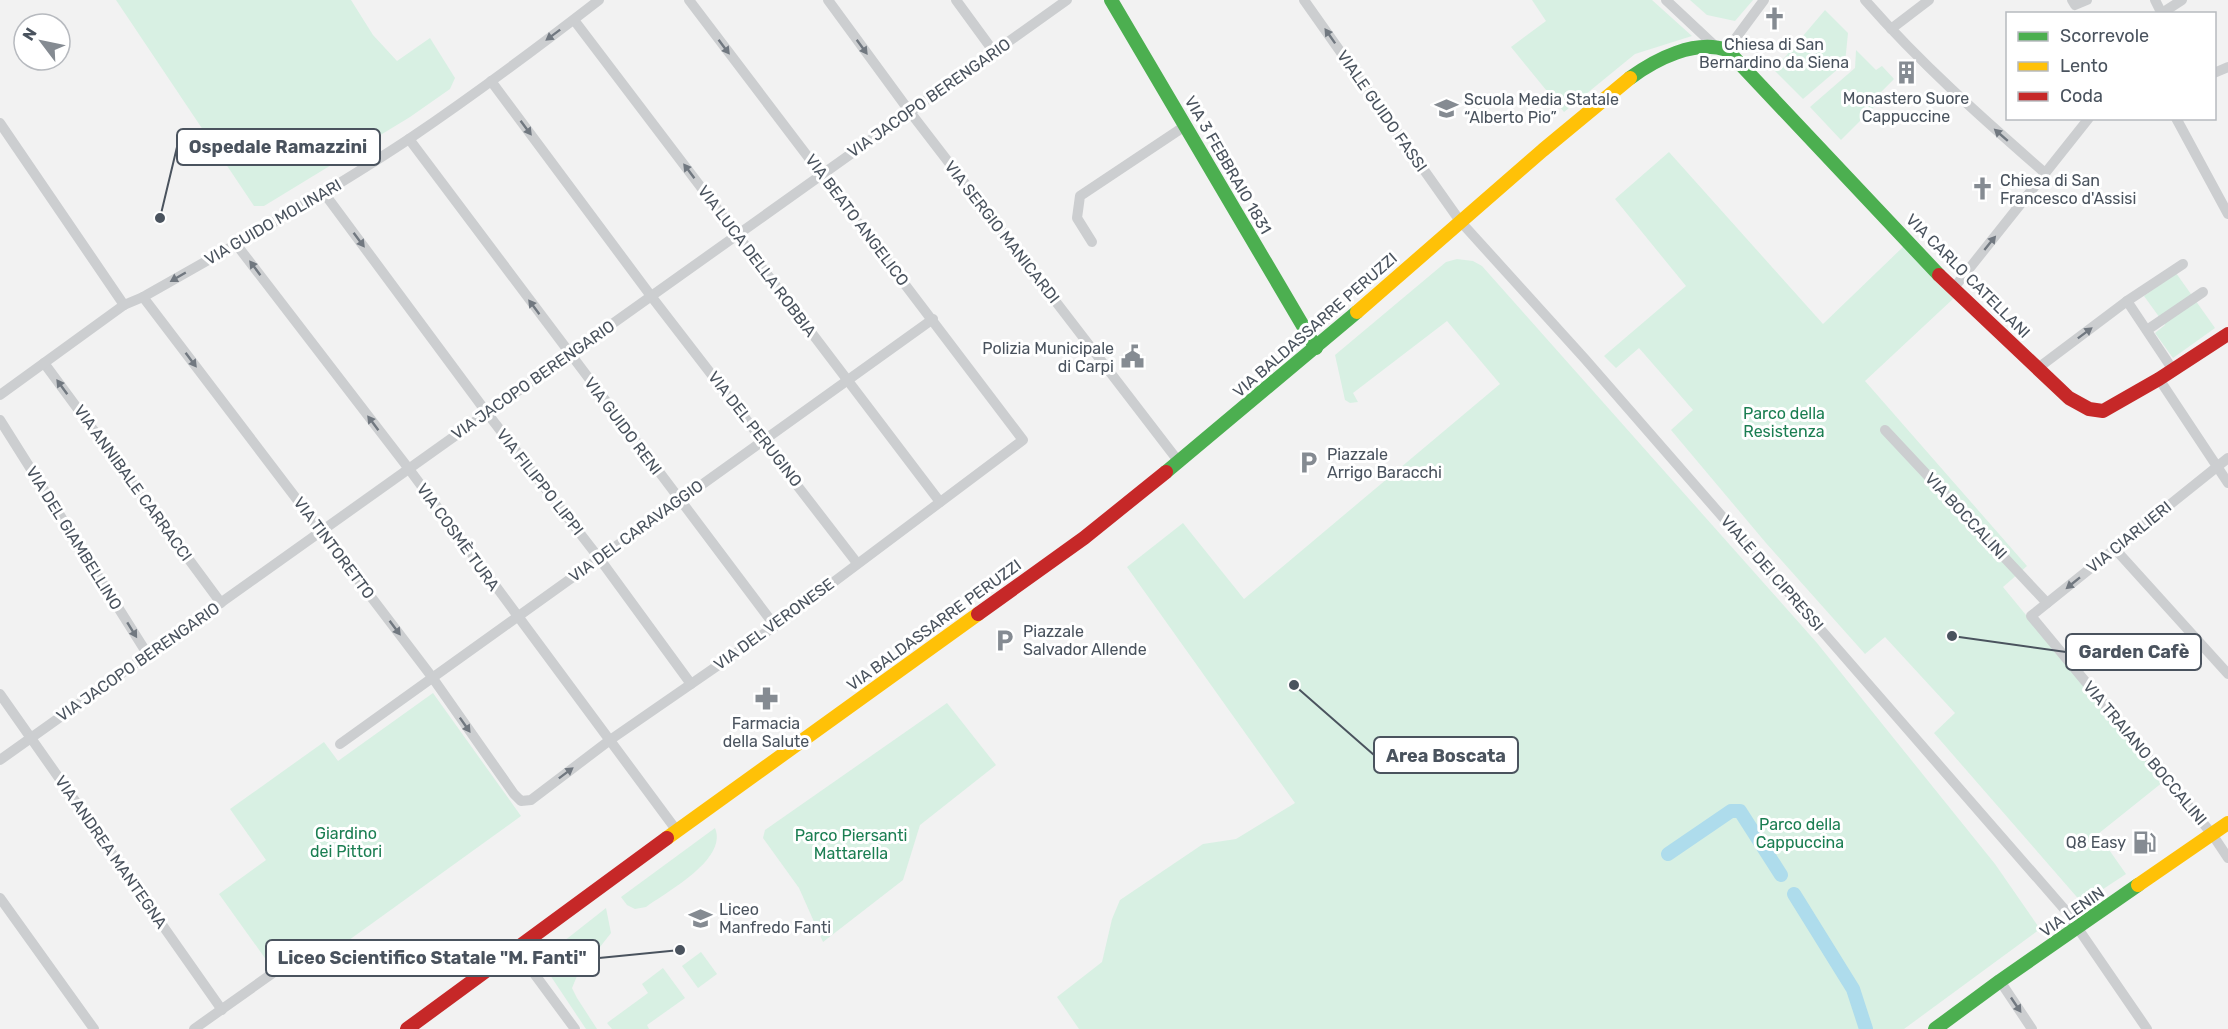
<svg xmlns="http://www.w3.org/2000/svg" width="2228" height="1029" viewBox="0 0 2228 1029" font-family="Rubik,sans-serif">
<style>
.green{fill:#d8f0e3}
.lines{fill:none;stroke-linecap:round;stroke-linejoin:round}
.canal{stroke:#aedcec;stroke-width:14}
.street{stroke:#ccced0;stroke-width:10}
.fast{stroke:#4caf50;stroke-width:14}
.slow{stroke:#ffc107;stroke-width:14}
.jam{stroke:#c62828;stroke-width:14}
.oneway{fill:#717880}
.labels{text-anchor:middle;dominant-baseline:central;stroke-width:6;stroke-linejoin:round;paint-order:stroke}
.poi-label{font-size:16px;fill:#4a535e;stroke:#fff;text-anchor:start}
.street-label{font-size:16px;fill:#4a535e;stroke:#fff}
.park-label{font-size:16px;fill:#1b7e52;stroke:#fff}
.leader{fill:none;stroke:#4a535e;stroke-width:2}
.callout-dot{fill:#4a535e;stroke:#fff;stroke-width:2}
.callout{fill:#fff;stroke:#4a535e;stroke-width:2}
.callout-label{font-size:18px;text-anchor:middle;font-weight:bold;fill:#4a535e}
</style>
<rect width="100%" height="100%" fill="#f2f2f2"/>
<g class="green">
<polygon points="116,0 351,0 373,35 397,61 430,38 455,78 450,89 410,117 264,206 254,206"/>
<polygon points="1532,0 1652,0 1692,36 1635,54 1564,112 1511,47 1546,21"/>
<polygon points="1690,0 1753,0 1735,21 1707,15"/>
<polygon points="1825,10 1848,33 1845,63 1803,99 1774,70"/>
<polygon points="1856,50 1876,70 1882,66 1894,79 1881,92 1883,98 1841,140 1810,107 1855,68"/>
<polygon points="1669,152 1823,324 1904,246 1954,298 1865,381 2027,566 2003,587 2163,782 2098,834 2126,874 2082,903 1934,733 1955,713 1885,637 1865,654 1766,543 1671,430 1693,410 1639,348 1616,368 1604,356 1686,286 1615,199"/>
<polygon points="1457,259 1473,261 1482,266 1817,643 1995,864 2040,929 1904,1029 1079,1029 1057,997 1102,962 1112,919 1120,900 1203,844 1236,839 1295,803 1127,567 1183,523 1244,599 1500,384 1447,321 1353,393 1358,402 1350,403 1345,400 1335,355 1446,262"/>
<polygon points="2176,273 2215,328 2173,358 2155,333 2165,325 2144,296"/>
<polygon points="433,693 521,816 313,966 300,948 272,968 219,894 266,860 230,809 324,742 338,761"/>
<polygon points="947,703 996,765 920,825 903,880 823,942 799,888 763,838 765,830"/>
<path d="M715,828C728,859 668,891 646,907L635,909L627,905L621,897Z"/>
<polygon points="606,908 611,933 577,976 572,988 577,998 597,1029 586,1029 540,960"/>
<polygon points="701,952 717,974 698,988 682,966"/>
<polygon points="663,968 685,998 647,1025 649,1029 612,1029 607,1023 648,993 642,984"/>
</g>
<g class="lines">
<g class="canal">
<polyline points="1668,854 1731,811 1740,811 1781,875"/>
<polyline points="1794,894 1853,989 1866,1029"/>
</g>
<g class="street">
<polyline points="828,0 910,112 1179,462"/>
<polyline points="956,0 994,52"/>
<polyline points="1304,0 1460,221 1585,359 2066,911 2147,1029"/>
<polyline points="1666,0 1715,46"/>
<path d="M1865,0C1920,63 1982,118 2045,173"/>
<polyline points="2072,0 2075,5 2087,0"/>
<polyline points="2155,0 2162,14"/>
<polyline points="2162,13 2182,0"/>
<polyline points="574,20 940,502"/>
<polyline points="1891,29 1929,0"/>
<polyline points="1727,50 1764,0"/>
<polyline points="2214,73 2228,67"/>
<polyline points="491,81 651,296 857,563"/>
<polyline points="2176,118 2228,214"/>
<polyline points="0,123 124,305"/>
<polyline points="409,139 775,626"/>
<polyline points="324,193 487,413 599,558 691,684"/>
<polyline points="1092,242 1077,218 1080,196 1185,126"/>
<polyline points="236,244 409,469 677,831"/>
<polyline points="1953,289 2089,118"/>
<polyline points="143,297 432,677 514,794 521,801 531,800 610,740 775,626 1023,440 689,0"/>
<polyline points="2127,301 2183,264"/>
<polyline points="2147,330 2203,292"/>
<polyline points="44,363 221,603"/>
<polyline points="2038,368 2127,301 2173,370"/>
<polyline points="2159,379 2228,483"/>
<path d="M0,395L124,305L143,297C233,246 323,196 409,139C474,95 537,48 599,0"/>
<polyline points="0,420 148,655"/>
<polyline points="1885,430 2047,603"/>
<polyline points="2228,458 2031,616 2212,834 2228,858"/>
<polyline points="2115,549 2228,674"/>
<polyline points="0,694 222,1010"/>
<polyline points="340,744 933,319"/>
<polyline points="0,760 1067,0"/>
<polyline points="0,898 94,1029"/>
<polyline points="516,949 575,1029"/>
<polyline points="2000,981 2032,1029"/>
<polyline points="194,1029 304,951"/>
</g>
<g class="fast">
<polyline points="1111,0 1316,348"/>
<path d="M1630,78C1656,59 1695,39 1727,50L1939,275"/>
<polyline points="1166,472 1357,312"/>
<polyline points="1935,1029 2000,981 2138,885"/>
</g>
<g class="slow">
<polyline points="1357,312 1543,150 1630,78"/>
<polyline points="667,838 978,614"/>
<polyline points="2138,885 2228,823"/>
</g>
<g class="jam">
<polyline points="1939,275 2069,398 2089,409 2103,411 2159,379 2228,334"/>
<polyline points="978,614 1084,538 1166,472"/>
<polyline points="407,1029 667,838"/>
</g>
</g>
<defs><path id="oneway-solid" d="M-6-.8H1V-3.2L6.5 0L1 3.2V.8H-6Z" transform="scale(1.5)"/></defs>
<g class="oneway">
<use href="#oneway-solid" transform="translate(553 35) rotate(143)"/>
<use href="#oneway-solid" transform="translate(1330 36) rotate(-125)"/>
<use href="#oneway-solid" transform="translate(724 47) rotate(53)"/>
<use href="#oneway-solid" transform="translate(862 47) rotate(54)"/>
<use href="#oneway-solid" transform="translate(526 128) rotate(53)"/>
<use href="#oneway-solid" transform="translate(2001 135) rotate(-139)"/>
<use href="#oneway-solid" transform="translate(689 171) rotate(-127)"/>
<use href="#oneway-solid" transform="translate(359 240) rotate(53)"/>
<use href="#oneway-solid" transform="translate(1990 243) rotate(-51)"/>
<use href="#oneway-solid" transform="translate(255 268) rotate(-127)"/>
<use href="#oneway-solid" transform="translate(178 277) rotate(150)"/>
<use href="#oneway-solid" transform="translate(534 307) rotate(-127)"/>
<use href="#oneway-solid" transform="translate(2085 333) rotate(-37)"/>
<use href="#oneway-solid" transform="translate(191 360) rotate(53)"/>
<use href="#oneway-solid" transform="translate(62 387) rotate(-126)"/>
<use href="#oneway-solid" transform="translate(373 423) rotate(-127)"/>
<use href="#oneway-solid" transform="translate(2073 583) rotate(141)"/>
<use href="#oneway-solid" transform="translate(395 628) rotate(53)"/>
<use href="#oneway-solid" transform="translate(132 630) rotate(58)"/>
<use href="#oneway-solid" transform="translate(465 725) rotate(55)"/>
<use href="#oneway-solid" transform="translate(566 773) rotate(-37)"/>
<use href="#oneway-solid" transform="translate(2016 1005) rotate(56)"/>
</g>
<defs>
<symbol id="church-bare" viewBox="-9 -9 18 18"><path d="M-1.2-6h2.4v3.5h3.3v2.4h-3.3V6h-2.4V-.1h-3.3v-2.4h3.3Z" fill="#858b92" stroke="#fff" stroke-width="2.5" paint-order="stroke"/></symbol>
<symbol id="building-bare" viewBox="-9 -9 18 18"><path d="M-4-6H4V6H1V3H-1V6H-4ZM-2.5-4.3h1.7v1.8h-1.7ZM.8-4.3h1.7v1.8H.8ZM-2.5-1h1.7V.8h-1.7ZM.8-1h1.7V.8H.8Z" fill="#858b92" stroke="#fff" stroke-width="2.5" paint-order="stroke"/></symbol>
<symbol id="school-bare" viewBox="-9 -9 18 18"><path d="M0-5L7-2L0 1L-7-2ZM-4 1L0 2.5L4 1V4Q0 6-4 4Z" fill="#858b92" stroke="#fff" stroke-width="2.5" paint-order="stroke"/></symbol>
<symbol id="civic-bare" viewBox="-9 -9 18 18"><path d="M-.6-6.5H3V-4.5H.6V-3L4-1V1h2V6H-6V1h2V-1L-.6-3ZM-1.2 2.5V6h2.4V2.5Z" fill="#858b92" stroke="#fff" stroke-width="2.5" paint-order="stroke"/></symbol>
<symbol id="parking-bare" viewBox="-9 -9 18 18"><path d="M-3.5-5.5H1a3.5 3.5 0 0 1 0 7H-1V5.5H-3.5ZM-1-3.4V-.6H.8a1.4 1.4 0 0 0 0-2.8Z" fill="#858b92" stroke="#fff" stroke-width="2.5" paint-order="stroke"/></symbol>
<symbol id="pharmacy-bare" viewBox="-9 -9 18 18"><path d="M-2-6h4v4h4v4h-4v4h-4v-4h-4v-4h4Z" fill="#858b92" stroke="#fff" stroke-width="2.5" paint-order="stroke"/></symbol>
<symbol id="fuel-bare" viewBox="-9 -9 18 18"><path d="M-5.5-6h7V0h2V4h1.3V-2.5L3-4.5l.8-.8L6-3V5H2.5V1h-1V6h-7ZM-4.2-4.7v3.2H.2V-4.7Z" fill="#858b92" stroke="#fff" stroke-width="2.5" paint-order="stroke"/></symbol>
</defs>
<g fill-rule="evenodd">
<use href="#church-bare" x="1758" y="2" width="33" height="33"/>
<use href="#building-bare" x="1890" y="56" width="33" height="33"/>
<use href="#school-bare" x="1430" y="92" width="33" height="33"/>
<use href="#church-bare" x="1966" y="172" width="33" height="33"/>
<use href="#civic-bare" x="1116" y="340" width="33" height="33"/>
<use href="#parking-bare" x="1292" y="446" width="33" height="33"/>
<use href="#parking-bare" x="988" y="624" width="33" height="33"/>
<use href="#pharmacy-bare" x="750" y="682" width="33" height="33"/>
<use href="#fuel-bare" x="2128" y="826" width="33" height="33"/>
<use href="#school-bare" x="684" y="902" width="33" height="33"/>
</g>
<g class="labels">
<g class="poi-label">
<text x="1774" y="44" text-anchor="middle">Chiesa di San<tspan x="1774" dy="18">Bernardino da Siena</tspan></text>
<text x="1906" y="98" text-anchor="middle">Monastero Suore<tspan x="1906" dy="18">Cappuccine</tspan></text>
<text x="1464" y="99">Scuola Media Statale<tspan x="1464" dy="18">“Alberto Pio”</tspan></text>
<text x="2000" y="180">Chiesa di San<tspan x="2000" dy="18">Francesco d'Assisi</tspan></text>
<text x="1114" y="348" text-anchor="end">Polizia Municipale<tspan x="1114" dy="18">di Carpi</tspan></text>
<text x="1327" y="454">Piazzale<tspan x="1327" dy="18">Arrigo Baracchi</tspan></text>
<text x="1023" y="631">Piazzale<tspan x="1023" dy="18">Salvador Allende</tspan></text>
<text x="766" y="723" text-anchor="middle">Farmacia<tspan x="766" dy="18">della Salute</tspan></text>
<text x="2126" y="842" text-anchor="end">Q8 Easy</text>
<text x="719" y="909">Liceo<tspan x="719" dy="18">Manfredo Fanti</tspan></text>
</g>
<g class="street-label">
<text transform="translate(929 98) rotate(-35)">VIA JACOPO BERENGARIO</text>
<text transform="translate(1382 111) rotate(55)">VIALE GUIDO FASSI</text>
<text transform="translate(1228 165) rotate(60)">VIA 3 FEBBRAIO 1831</text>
<text transform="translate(857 220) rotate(53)">VIA BEATO ANGELICO</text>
<text transform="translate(273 222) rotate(-30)">VIA GUIDO MOLINARI</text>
<text transform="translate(1002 232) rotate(52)">VIA SERGIO MANICARDI</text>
<text transform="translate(757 261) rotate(53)">VIA LUCA DELLA ROBBIA</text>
<text transform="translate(1968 276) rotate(45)">VIA CARLO CATELLANI</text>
<text transform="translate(1315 325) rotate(-41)">VIA BALDASSARRE PERUZZI</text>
<text transform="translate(533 380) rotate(-35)">VIA JACOPO BERENGARIO</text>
<text transform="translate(623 426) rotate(53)">VIA GUIDO RENI</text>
<text transform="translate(755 429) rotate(52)">VIA DEL PERUGINO</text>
<text transform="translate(540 482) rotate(52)">VIA FILIPPO LIPPI</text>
<text transform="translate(133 483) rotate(54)">VIA ANNIBALE CARRACCI</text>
<text transform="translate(1966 516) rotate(47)">VIA BOCCALINI</text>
<text transform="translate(636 531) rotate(-36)">VIA DEL CARAVAGGIO</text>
<text transform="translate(458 537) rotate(54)">VIA COSMÈ TURA</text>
<text transform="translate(2129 537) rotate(-39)">VIA CIARLIERI</text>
<text transform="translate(74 538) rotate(58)">VIA DEL GIAMBELLINO</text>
<text transform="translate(334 548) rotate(53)">VIA TINTORETTO</text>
<text transform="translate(1772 573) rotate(49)">VIALE DEI CIPRESSI</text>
<text transform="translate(774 624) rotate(-36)">VIA DEL VERONESE</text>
<text transform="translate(934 625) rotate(-36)">VIA BALDASSARRE PERUZZI</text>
<text transform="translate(138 662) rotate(-35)">VIA JACOPO BERENGARIO</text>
<text transform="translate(2145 753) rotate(50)">VIA TRAIANO BOCCALINI</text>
<text transform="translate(111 852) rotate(55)">VIA ANDREA MANTEGNA</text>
<text transform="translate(2072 912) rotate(-35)">VIA LENIN</text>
</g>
<g class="park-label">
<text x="1784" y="413">Parco della<tspan x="1784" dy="18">Resistenza</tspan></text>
<text x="1800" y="824">Parco della<tspan x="1800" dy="18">Cappuccina</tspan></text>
<text x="346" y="833">Giardino<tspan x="346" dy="18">dei Pittori</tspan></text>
<text x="851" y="835">Parco Piersanti<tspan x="851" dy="18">Mattarella</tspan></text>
</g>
</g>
<path class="leader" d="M160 218L177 147M1952 636L2066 652M1294 685L1374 755M680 950L599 958"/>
<g class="callout-dot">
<circle cx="160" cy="218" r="6"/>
<circle cx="1952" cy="636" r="6"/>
<circle cx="1294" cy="685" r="6"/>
<circle cx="680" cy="950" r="6"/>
</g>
<g class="callout">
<rect x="177" y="129" width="203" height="36" rx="6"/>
<rect x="2066" y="634" width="135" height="36" rx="6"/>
<rect x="1374" y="737" width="144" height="36" rx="6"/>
<rect x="266" y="940" width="333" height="36" rx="6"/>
</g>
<g class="callout-label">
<text x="278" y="153">Ospedale Ramazzini</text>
<text x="2134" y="658">Garden Cafè</text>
<text x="1446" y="762">Area Boscata</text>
<text x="432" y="964">Liceo Scientifico Statale "M. Fanti"</text>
</g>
<rect x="2006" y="12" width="210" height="108" fill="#ffffff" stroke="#b7babf" stroke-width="1.5"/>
<rect x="2018" y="32" width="30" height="9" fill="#4caf50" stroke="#b7babf" stroke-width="1.5"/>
<text x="2060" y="42" font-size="18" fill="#4a535e">Scorrevole</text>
<rect x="2018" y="62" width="30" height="9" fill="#ffc107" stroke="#b7babf" stroke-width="1.5"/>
<text x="2060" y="72" font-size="18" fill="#4a535e">Lento</text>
<rect x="2018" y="92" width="30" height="9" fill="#c62828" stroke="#b7babf" stroke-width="1.5"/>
<text x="2060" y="102" font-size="18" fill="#4a535e">Coda</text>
<g transform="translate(42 42) rotate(302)"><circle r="28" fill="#ffffff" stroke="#b7babf" stroke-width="1.5"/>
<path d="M0-4.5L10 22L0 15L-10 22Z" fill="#858b92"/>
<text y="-9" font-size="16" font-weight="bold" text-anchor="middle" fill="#4a535e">N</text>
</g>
</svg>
